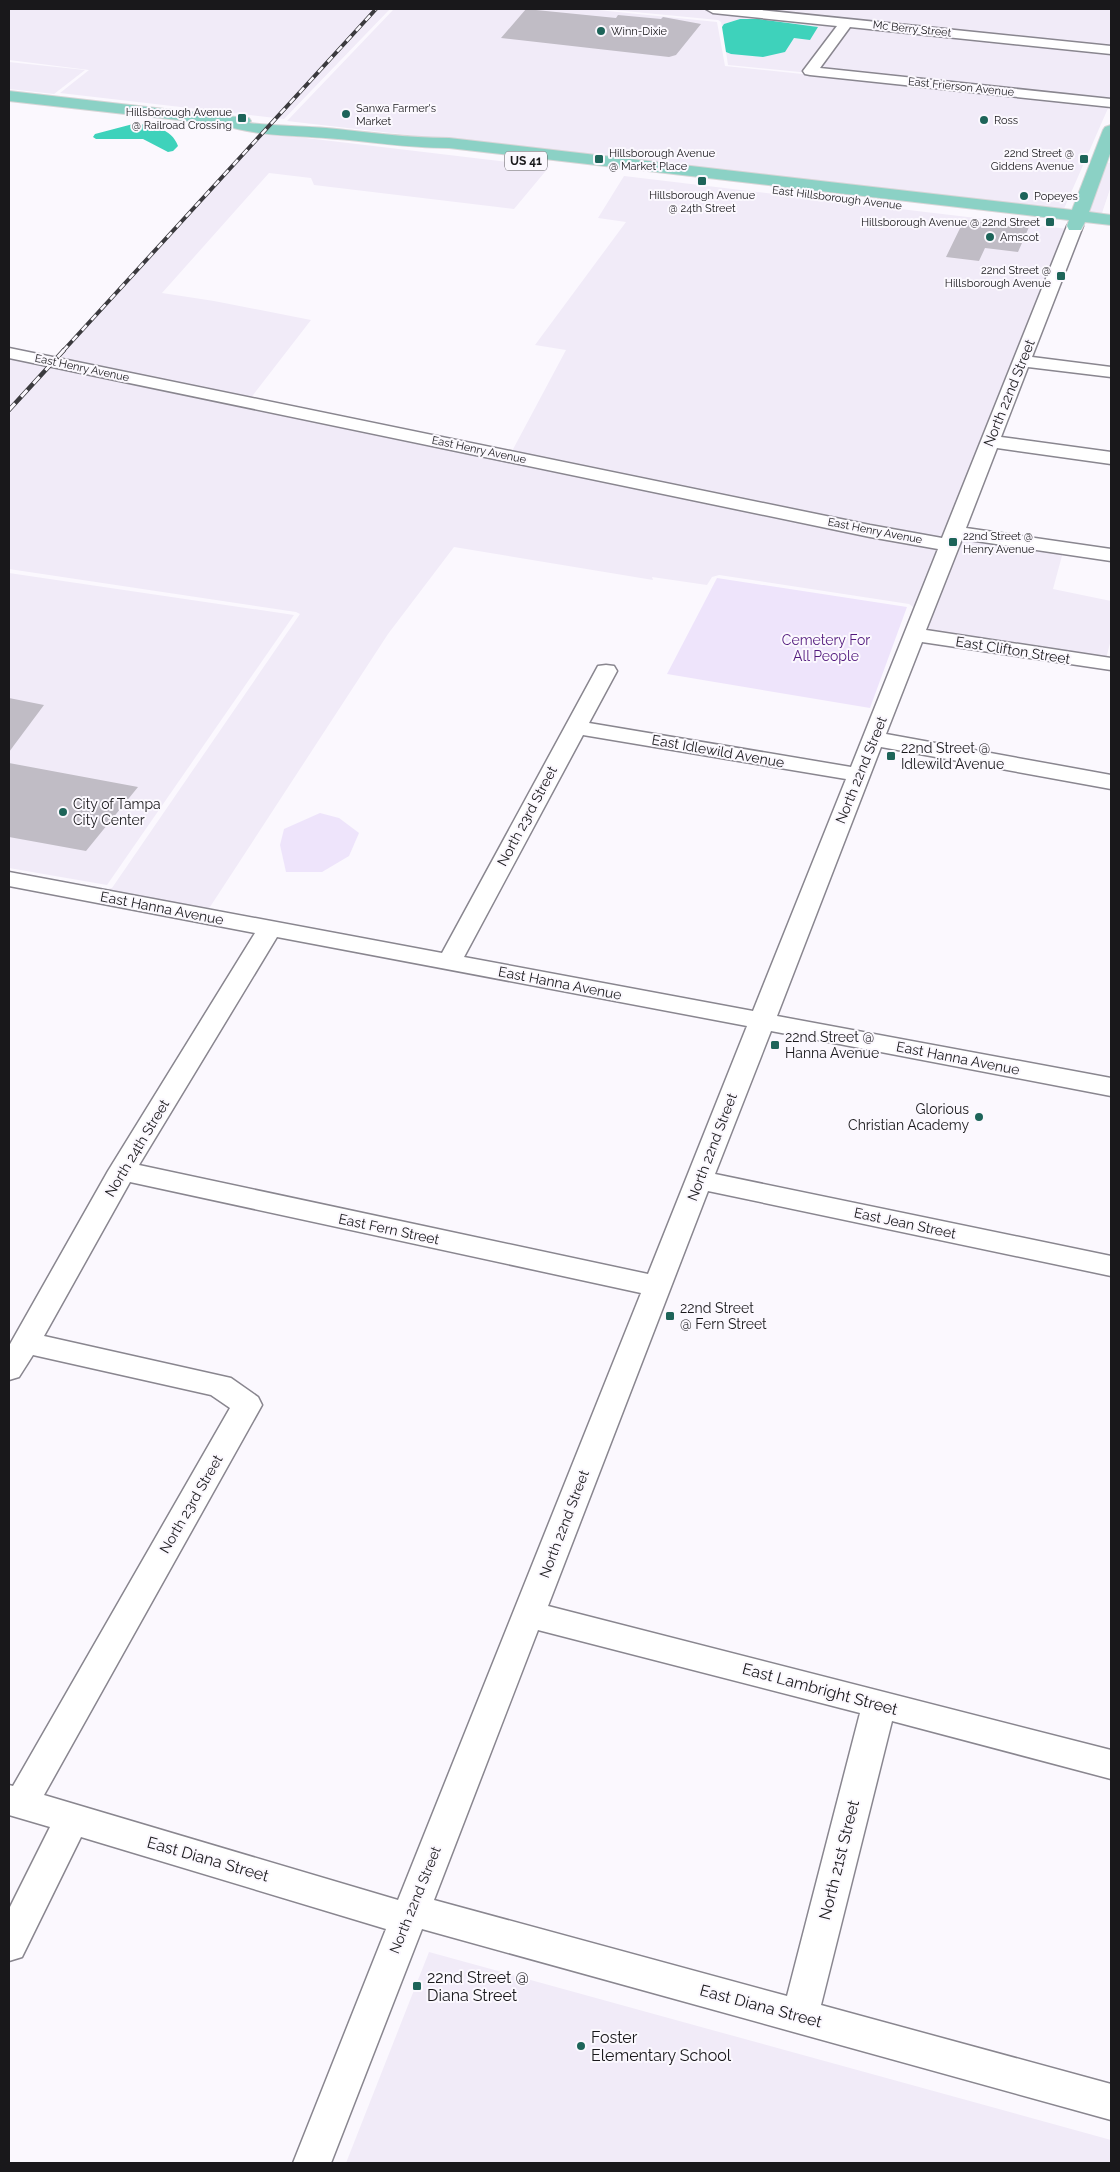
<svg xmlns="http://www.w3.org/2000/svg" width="1120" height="2172" viewBox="0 0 1120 2172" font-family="Raleway,sans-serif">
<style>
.built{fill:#f1ebf8}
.green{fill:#eee4fb}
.water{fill:#3ed2bb}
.building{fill:#c0bcc5}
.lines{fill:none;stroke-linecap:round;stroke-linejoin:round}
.minor-casing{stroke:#89868f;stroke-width:3}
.major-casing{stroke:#d6d5d6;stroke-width:2}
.minor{fill:#fff;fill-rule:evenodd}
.major{fill:#8bd1c5;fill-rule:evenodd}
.rail-far1-casing{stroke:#3b3a3e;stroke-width:4}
.rail-casing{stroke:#3b3a3e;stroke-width:4.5}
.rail-far1{stroke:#fbf8fe;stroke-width:2.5;stroke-dasharray:7;stroke-linecap:butt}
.rail{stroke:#fbf8fe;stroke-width:3;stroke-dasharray:9;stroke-linecap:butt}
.poi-dot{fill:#1d6459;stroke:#fbf8fe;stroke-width:2}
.labels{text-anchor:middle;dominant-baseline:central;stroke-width:4;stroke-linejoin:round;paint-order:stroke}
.far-street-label{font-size:11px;fill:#19181b;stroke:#fbf8fe}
.far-poi-label{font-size:11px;fill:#19181b;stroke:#fbf8fe;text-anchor:start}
.shield{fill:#fbf8fe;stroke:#5d5b5f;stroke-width:1}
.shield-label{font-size:12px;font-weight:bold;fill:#19181b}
.street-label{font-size:14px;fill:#19181b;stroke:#fbf8fe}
.park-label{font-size:14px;fill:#52197d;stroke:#fbf8fe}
.poi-label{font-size:14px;fill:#19181b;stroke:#fbf8fe;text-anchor:start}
.near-street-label{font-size:16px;fill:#19181b;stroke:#fbf8fe}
.near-poi-label{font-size:16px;fill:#19181b;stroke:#fbf8fe;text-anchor:start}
</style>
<rect width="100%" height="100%" fill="#fbf8fe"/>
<g class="built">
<polygon points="9,9 390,9 284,119 60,93 89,70 9,60"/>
<polygon points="418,9 588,9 717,22 725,66 1109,106 1063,211 287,121 393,10"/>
<polygon points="604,9 695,9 840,24 810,73 728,65 726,52 763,57 794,38 818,27 759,19 740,19 724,24 722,27 721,22 718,20"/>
<polygon points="731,9 1111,9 1111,48 848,21"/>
<polygon points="850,25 1111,52 1111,101 817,70"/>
<polygon points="9,62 85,70 54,94 9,89"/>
<polygon points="264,133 549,167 514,209 314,185 311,178 269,173 162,293 214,301 311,320 250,399 53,359"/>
<polygon points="1104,162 1111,163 1111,186 1102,213 1111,217 1085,214"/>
<polygon points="624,176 1068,229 944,540 511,453 566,350 535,345 626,222 598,218"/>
<polygon points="9,357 868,534 941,547 914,616 911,615 913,607 909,604 719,575 712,577 707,585 652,577 653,580 454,547 388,634 208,910 103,890 112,888 300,614 296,612 9,569"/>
<polygon points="959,537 1063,552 1053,589 1111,601 1111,639 1106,659 926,632 928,618"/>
<polygon points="9,573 294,615 107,885 9,868"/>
<polygon points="429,1952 1111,2140 1111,2163 346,2163"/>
</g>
<g class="green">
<polygon points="717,578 907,607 870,708 667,674"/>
<polygon points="320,813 339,818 359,833 349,856 322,872 286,872 280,845 284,829"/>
</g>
<g class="water">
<polygon points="740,19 759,19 818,27 810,40 794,38 785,52 763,57 731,54 726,52 722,27 724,24"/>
<path d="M133,124C150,124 172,128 178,146L173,151L168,152L143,139H96L93,137L95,134Z"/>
</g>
<g class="building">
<polygon points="526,9 616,18 618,15 661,19 663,17 701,24 676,55 669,57 501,38"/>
<polygon points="964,220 1029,227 1018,252 985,248 979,261 946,257"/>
<polygon points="9,698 44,705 9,752"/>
<polygon points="9,763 138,787 86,851 9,837"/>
</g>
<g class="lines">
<defs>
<g id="minor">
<polygon points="706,9 751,9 1111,46 1111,54 850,27 820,68 1111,99 1111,107 810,75 805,74 803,71 837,26 713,13"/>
<path d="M1075,221L1081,223L1083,226L1032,357L1111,367V377L1028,367L1001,437L1111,452V464L997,448L966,528L1111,549V561L962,539L926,630L1111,658V670L922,642L886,734L1111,775V789L881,747L777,1016L1111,1078V1096L771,1031L715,1174L1111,1256V1276L708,1191L548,1606L1111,1750V1779L892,1721L821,2005L1111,2084V2120L422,1929L331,2163H293L386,1929L81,1837L22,1957L9,1961V1909L50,1827L9,1815V1785L13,1786L230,1408L211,1395L33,1355L19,1377L9,1380V1346L108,1171L255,933L9,886V872L442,953L598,666L606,665L614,666L617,671L589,723L851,767L938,549L870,537L9,358V348L870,525L942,538L1067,226L1069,223ZM583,735L846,779L753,1011L464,957ZM277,937L747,1026L648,1274L139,1165ZM130,1182L641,1293L398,1900L44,1795L262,1405L258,1397L231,1378L44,1336ZM538,1630L860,1713L787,1996L434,1900Z"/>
</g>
<path id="major" d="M9,91L225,116L249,118L251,121L249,123C275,126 300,126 326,128C367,132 407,138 449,138L1072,210L1103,130L1105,127L1111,125V151L1089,212L1111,215V225L1085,222L1081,230H1069L1067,226L1069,220L449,148C407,148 367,141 326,138C291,135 257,136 223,125L9,101Z"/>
</defs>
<use href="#minor" class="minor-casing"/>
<use href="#major" class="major-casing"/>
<use href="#minor" class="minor"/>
<use href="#major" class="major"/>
<defs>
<polyline id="rail-far1" points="63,351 376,9"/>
<polyline id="rail" points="9,410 64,350"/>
</defs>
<use href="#rail-far1" class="rail-far1-casing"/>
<use href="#rail" class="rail-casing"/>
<use href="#rail-far1" class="rail-far1"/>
<use href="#rail" class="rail"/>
</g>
<g class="poi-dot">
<circle cx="601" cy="31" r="5"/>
<circle cx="346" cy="114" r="5"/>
<rect x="237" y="113" width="10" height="10" rx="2.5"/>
<circle cx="984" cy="120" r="5"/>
<rect x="594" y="154" width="10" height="10" rx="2.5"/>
<rect x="1079" y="154" width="10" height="10" rx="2.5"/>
<rect x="697" y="176" width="10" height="10" rx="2.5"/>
<circle cx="1024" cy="196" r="5"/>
<rect x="1045" y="217" width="10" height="10" rx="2.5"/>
<circle cx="990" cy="237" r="5"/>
<rect x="1056" y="271" width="10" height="10" rx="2.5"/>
<rect x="948" y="537" width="10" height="10" rx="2.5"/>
<rect x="886" y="751" width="10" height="10" rx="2.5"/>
<circle cx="63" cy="812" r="5"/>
<rect x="770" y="1040" width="10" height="10" rx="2.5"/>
<circle cx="979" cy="1117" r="5"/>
<rect x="665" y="1311" width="10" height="10" rx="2.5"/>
<rect x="412" y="1981" width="10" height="10" rx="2.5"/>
<circle cx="581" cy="2046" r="5"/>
</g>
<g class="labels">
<g class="far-street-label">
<text transform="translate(912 29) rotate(6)">Mc Berry Street</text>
<text transform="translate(961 87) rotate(6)">East Frierson Avenue</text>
<text transform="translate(837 198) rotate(7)">East Hillsborough Avenue</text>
<text transform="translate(82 368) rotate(12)">East Henry Avenue</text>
<text transform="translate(479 450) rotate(12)">East Henry Avenue</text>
<text transform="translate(875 531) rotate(11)">East Henry Avenue</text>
</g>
<g class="far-poi-label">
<text x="611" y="31">Winn-Dixie</text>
<text x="356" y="108">Sanwa Farmer's<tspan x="356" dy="13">Market</tspan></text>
<text x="232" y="112" text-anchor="end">Hillsborough Avenue<tspan x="232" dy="13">@ Railroad Crossing</tspan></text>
<text x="994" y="120">Ross</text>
<text x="609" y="153">Hillsborough Avenue<tspan x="609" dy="13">@ Market Place</tspan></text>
<text x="1074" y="153" text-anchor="end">22nd Street @<tspan x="1074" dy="13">Giddens Avenue</tspan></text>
<text x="702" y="195" text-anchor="middle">Hillsborough Avenue<tspan x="702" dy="13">@ 24th Street</tspan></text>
<text x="1034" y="196">Popeyes</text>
<text x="1040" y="222" text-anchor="end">Hillsborough Avenue @ 22nd Street</text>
<text x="1000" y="237">Amscot</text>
<text x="1051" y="270" text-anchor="end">22nd Street @<tspan x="1051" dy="13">Hillsborough Avenue</tspan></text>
<text x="963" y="536">22nd Street @<tspan x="963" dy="13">Henry Avenue</tspan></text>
</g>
<rect class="shield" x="505" y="151.5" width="42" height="19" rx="4"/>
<g class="shield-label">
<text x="526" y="161">US 41</text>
</g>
<g class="street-label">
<text transform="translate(1009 393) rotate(-68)">North 22nd Street</text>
<text transform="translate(1013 650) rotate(9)">East Clifton Street</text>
<text transform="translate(718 751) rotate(10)">East Idlewild Avenue</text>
<text transform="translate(861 770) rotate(-68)">North 22nd Street</text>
<text transform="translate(527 816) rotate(-62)">North 23rd Street</text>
<text transform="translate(162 908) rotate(11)">East Hanna Avenue</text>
<text transform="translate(560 983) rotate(11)">East Hanna Avenue</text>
<text transform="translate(958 1058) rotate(11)">East Hanna Avenue</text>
<text transform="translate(712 1147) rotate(-69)">North 22nd Street</text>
<text transform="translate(137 1148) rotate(-59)">North 24th Street</text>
<text transform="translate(905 1223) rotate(12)">East Jean Street</text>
<text transform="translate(389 1229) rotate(12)">East Fern Street</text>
<text transform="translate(191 1504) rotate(-60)">North 23rd Street</text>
<text transform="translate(564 1524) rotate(-69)">North 22nd Street</text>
<text transform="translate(415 1900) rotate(-68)">North 22nd Street</text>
</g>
<g class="park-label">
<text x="826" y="640">Cemetery For<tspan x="826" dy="16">All People</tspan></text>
</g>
<g class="poi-label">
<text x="901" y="748">22nd Street @<tspan x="901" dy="16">Idlewild Avenue</tspan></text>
<text x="73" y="804">City of Tampa<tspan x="73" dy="16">City Center</tspan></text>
<text x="785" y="1037">22nd Street @<tspan x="785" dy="16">Hanna Avenue</tspan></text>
<text x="969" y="1109" text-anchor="end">Glorious<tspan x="969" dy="16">Christian Academy</tspan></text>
<text x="680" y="1308">22nd Street<tspan x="680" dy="16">@ Fern Street</tspan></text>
</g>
<g class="near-street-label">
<text transform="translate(820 1689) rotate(15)">East Lambright Street</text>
<text transform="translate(208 1859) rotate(16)">East Diana Street</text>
<text transform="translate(839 1860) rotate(-76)">North 21st Street</text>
<text transform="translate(761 2006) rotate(15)">East Diana Street</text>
</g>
<g class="near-poi-label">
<text x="427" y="1977">22nd Street @<tspan x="427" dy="18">Diana Street</tspan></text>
<text x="591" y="2037">Foster<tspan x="591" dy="18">Elementary School</tspan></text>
</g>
</g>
<rect width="1120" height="2172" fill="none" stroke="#19181b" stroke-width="20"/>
</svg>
